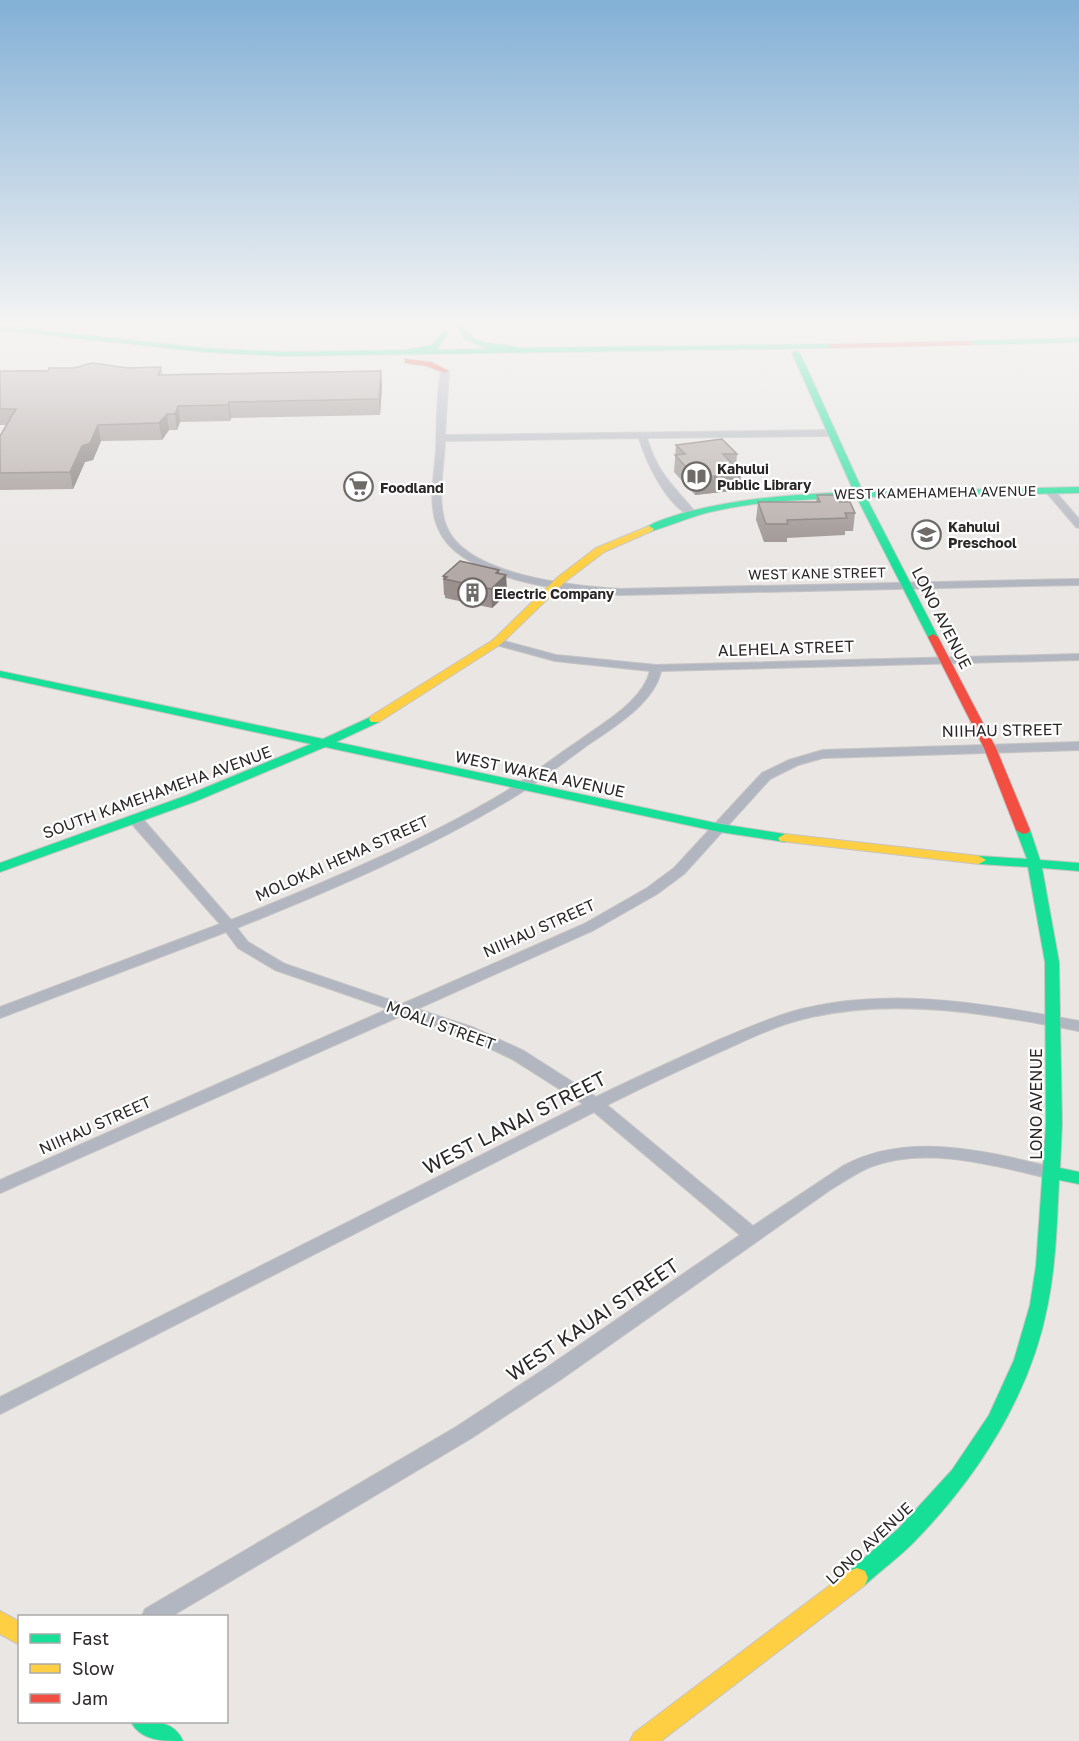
<svg xmlns="http://www.w3.org/2000/svg" width="1079" height="1741" viewBox="0 0 1079 1741" font-family="'Golos Text',sans-serif">
<style>
.lines{fill:none;stroke-linecap:round;stroke-linejoin:round}
.street-casing{stroke:#c6c4c3;stroke-width:2}
.fast-casing{stroke:#c6c4c3;stroke-width:2}
.slow-casing{stroke:#c6c4c3;stroke-width:2}
.jam-casing{stroke:#c6c4c3;stroke-width:2}
.street{fill:#b2b6c0;fill-rule:evenodd}
.fast{fill:#16e098;fill-rule:evenodd}
.slow{fill:#ffcf43;fill-rule:evenodd}
.jam{fill:#f24e42;fill-rule:evenodd}
.wall{fill:#9a918f}
.shaded-wall{fill:#7d7674}
.building{fill:#b3a9a6;stroke:#7d7674;stroke-width:1.5}
.labels{text-anchor:middle;dominant-baseline:central;stroke-width:4.5;stroke-linejoin:round;paint-order:stroke}
.far-poi-label{font-size:14px;font-weight:bold;fill:#2b2927;stroke:#fff;text-anchor:start}
.far-street-label{font-size:14px;fill:#2b2927;stroke:#fff}
.street-label{font-size:16px;fill:#2b2927;stroke:#fff}
.near-street-label{font-size:20px;fill:#2b2927;stroke:#fff}
</style>
<rect width="100%" height="100%" fill="#e9e6e4"/>
<g class="lines">
<defs>
<g id="street">
<path d="M442,369L449,371L445,435L832,430L836,433L832,436L647,438C658,475 673,485 696,513L691,516C667,506 646,462 639,438L445,441C444,468 436,502 447,528C468,576 574,586 620,589L1079,579V585L620,595C571,592 459,581 438,528C428,505 434,476 436,451C437,428 436,390 442,369Z"/>
<polygon points="1047,489 1053,489 1079,519 1079,528 1076,527 1047,493"/>
<path d="M497,639L556,655L656,665L1079,654V660L661,671C654,703 614,727 589,744C564,762 540,781 514,797C428,849 331,890 237,928L248,942L285,964L402,1004L584,924L647,888L674,868L762,773L789,760L823,750L1079,742V750L823,758L798,765L770,779L684,874L657,894L594,930L417,1009L472,1027L524,1051L596,1097C637,1077 679,1058 721,1039C747,1028 774,1016 802,1009C893,987 989,1004 1079,1021V1031C989,1014 894,996 803,1019C779,1025 757,1035 735,1045C692,1064 649,1084 607,1105L753,1226L843,1166C907,1131 984,1151 1052,1167L1058,1169L1060,1173L1058,1177L1052,1179C995,1166 927,1145 870,1167C856,1173 843,1182 830,1190L560,1380L470,1439L172,1616H142L145,1609L456,1427L546,1368L740,1235L594,1112L0,1414V1397L583,1104L512,1059L462,1035L403,1015L0,1193V1180L388,1009L275,970L238,948L226,932L0,1018V1007L220,924L131,823L130,820L131,817H141L231,920C324,883 419,843 505,792C531,776 554,757 580,740C603,723 643,701 650,671L555,661L493,644V640Z"/>
</g>
<g id="fast">
<path d="M454,324H462C477,351 496,340 519,348L831,344L835,346L831,348L283,356L204,352L0,330V326L204,348L283,352L405,350L432,345L444,331L448,333L437,349L433,350L488,349L465,339Z"/>
<polygon points="1079,338 1079,342 969,345 965,343 969,341"/>
<path d="M796,351L800,353L863,492L1079,487V493L866,497L938,637L937,639H929L928,637L857,498C808,499 758,501 710,512C689,517 670,526 649,532L644,529C654,521 671,517 683,513C739,498 796,494 854,492L792,353Z"/>
<polygon points="0,671 323,739 375,715 381,719 379,722 336,742 720,824 785,834 792,838 785,842 720,832 325,747 194,802 0,872 0,863 185,796 311,744 0,677"/>
<path d="M1023,826L1030,830L1040,860L1079,863V871L1042,868L1059,962L1062,1124L1060,1168L1079,1172V1184L1059,1180C1057,1221 1056,1263 1048,1303C1031,1395 977,1478 913,1543C898,1558 880,1571 865,1585L857,1588L849,1585L846,1578L849,1571L898,1529L952,1470L989,1415L1014,1360L1030,1305L1036,1266L1046,1124L1045,962L1028,867L979,864L972,860L979,856L1027,859L1016,830Z"/>
<path d="M131,1722C151,1720 174,1720 183,1741C162,1741 141,1741 131,1722Z"/>
</g>
<g id="slow">
<polygon points="649,526 654,529 652,531 604,552 566,581 501,644 379,722 371,722 369,719 371,716 493,640 558,577 596,548"/>
<polygon points="785,834 979,856 986,860 979,864 780,841 778,838"/>
<polygon points="857,1568 865,1571 868,1578 865,1585 661,1741 630,1741 634,1733 849,1571"/>
<polygon points="0,1611 20,1622 20,1645 0,1634"/>
</g>
<g id="jam">
<polygon points="969,341 972,341 972,345 831,348 827,346 831,344"/>
<polygon points="405,359 431,362 449,371 445,373 426,366 405,363"/>
<polygon points="933,634 938,637 996,748 1030,830 1028,833 1023,834 1016,830 984,748 928,637"/>
</g>
</defs>
<use href="#street" class="street-casing"/>
<use href="#fast" class="fast-casing"/>
<use href="#slow" class="slow-casing"/>
<use href="#jam" class="jam-casing"/>
<use href="#street" class="street"/>
<use href="#fast" class="fast"/>
<use href="#slow" class="slow"/>
<use href="#jam" class="jam"/>
</g>
<g class="wall">
<polygon points="161,367 162,374 381,371 382,387 380,415 231,418 230,421 180,422 177,430 169,430 162,440 101,441 93,460 85,462 73,489 0,490 0,436 6,425 0,425 0,371"/>
<polygon points="676,445 737,454 736,467 740,490 695,495 674,472"/>
<polygon points="817,495 840,502 855,513 853,531 845,531 845,535 787,538 787,542 764,542 756,520 758,502 816,502"/>
<polygon points="499,570 499,574 506,575 507,594 492,608 445,598 445,595 444,595 443,576"/>
</g>
<g class="shaded-wall">
<polygon points="381,371 382,387 380,415 379,399"/>
<polygon points="229,402 231,418 230,421 228,405"/>
<polygon points="178,406 180,422 177,430 175,414"/>
<polygon points="167,414 169,430 162,440 159,423"/>
<polygon points="98,425 101,441 93,460 85,462 73,489 70,472 82,446"/>
<polygon points="741,473 740,490 695,495 696,478"/>
<polygon points="499,570 499,582 506,575 507,594 492,608 491,589 496,573"/>
</g>
<g class="building">
<polygon points="92,363 128,368 161,367 158,375 381,371 379,399 229,402 228,405 178,406 175,414 167,414 159,423 98,425 90,443 82,446 70,472 0,473 0,436 16,409 0,409 0,371 48,371 49,368 74,368"/>
<polygon points="722,439 737,454 723,454 741,473 696,478 675,455 685,454 676,445"/>
<polygon points="817,495 836,495 840,502 850,502 855,513 845,513 847,518 787,520 788,524 766,524 758,502 820,502"/>
<polygon points="460,561 499,570 496,573 506,575 491,589 444,579 447,577 443,576"/>
</g>
<linearGradient id="sky" x2="0" y2="1"><stop stop-color="#83b0d6"/><stop offset="0.57" stop-color="#f5f4f3"/><stop offset="1" stop-color="#f5f4f3" stop-opacity="0"/></linearGradient>
<rect width="1079" height="568" fill="url(#sky)"/>
<defs>
<symbol id="library-ring" viewBox="-11 -11 22 22"><circle r="9.5" fill="#fff" stroke="#6e6b69" stroke-width="1.5"/><path d="M-6-4Q-3-5.5-.7-3.5V5Q-3 3-6 4ZM6-4Q3-5.5 .7-3.5V5Q3 3 6 4Z" fill="#6e6b69"/></symbol>
<symbol id="supermarket-ring" viewBox="-11 -11 22 22"><circle r="9.5" fill="#fff" stroke="#6e6b69" stroke-width="1.5"/><path d="M-6-5.5h2.5l.6 2H6L4.5 2H-2.5L-4.4-4H-6ZM-1.5 3.2a1.3 1.3 0 1 0 .1 0ZM3 3.2a1.3 1.3 0 1 0 .1 0Z" fill="#6e6b69"/></symbol>
<symbol id="school-ring" viewBox="-11 -11 22 22"><circle r="9.5" fill="#fff" stroke="#6e6b69" stroke-width="1.5"/><path d="M0-5L7-2L0 1L-7-2ZM-4 1L0 2.5L4 1V4Q0 6-4 4Z" fill="#6e6b69"/></symbol>
<symbol id="building-ring" viewBox="-11 -11 22 22"><circle r="9.5" fill="#fff" stroke="#6e6b69" stroke-width="1.5"/><path d="M-4-6H4V6H1V3H-1V6H-4ZM-2.5-4.3h1.7v1.8h-1.7ZM.8-4.3h1.7v1.8H.8ZM-2.5-1h1.7V.8h-1.7ZM.8-1h1.7V.8H.8Z" fill="#6e6b69"/></symbol>
</defs>
<g fill-rule="evenodd">
<use href="#library-ring" x="680" y="460" width="33" height="33"/>
<use href="#supermarket-ring" x="342" y="470" width="33" height="33"/>
<use href="#school-ring" x="910" y="518" width="33" height="33"/>
<use href="#building-ring" x="456" y="576" width="33" height="33"/>
</g>
<g class="labels">
<g class="far-poi-label">
<text x="717" y="468">Kahului<tspan x="717" dy="16">Public Library</tspan></text>
<text x="380" y="487">Foodland</text>
<text x="948" y="526">Kahului<tspan x="948" dy="16">Preschool</tspan></text>
<text x="494" y="593">Electric Company</text>
</g>
<g class="far-street-label">
<text transform="translate(935 492) rotate(-1)">WEST KAMEHAMEHA AVENUE</text>
<text transform="translate(817 573) rotate(-1)">WEST KANE STREET</text>
</g>
<g class="street-label">
<text transform="translate(942 618) rotate(63)">LONO AVENUE</text>
<text transform="translate(786 648) rotate(-2)">ALEHELA STREET</text>
<text transform="translate(1002 730) rotate(-1)">NIIHAU STREET</text>
<text transform="translate(540 774) rotate(12)">WEST WAKEA AVENUE</text>
<text transform="translate(157 792) rotate(-20)">SOUTH KAMEHAMEHA AVENUE</text>
<text transform="translate(342 858) rotate(-24)">MOLOKAI HEMA STREET</text>
<text transform="translate(539 928) rotate(-24)">NIIHAU STREET</text>
<text transform="translate(441 1025) rotate(20)">MOALI STREET</text>
<text transform="translate(1036 1104) rotate(-90)">LONO AVENUE</text>
<text transform="translate(95 1125) rotate(-24)">NIIHAU STREET</text>
<text transform="translate(869 1543) rotate(-43)">LONO AVENUE</text>
</g>
<g class="near-street-label">
<text transform="translate(514 1122) rotate(-27)">WEST LANAI STREET</text>
<text transform="translate(592 1319) rotate(-34)">WEST KAUAI STREET</text>
</g>
</g>
<rect x="18" y="1615" width="210" height="108" fill="#ffffff" stroke="#aaa9a9" stroke-width="1.5"/>
<rect x="30" y="1634" width="30" height="9" fill="#16e098" stroke="#aaa9a9" stroke-width="1.5"/>
<text x="72" y="1645" font-size="18" fill="#2b2927">Fast</text>
<rect x="30" y="1664" width="30" height="9" fill="#ffcf43" stroke="#aaa9a9" stroke-width="1.5"/>
<text x="72" y="1675" font-size="18" fill="#2b2927">Slow</text>
<rect x="30" y="1694" width="30" height="9" fill="#f24e42" stroke="#aaa9a9" stroke-width="1.5"/>
<text x="72" y="1705" font-size="18" fill="#2b2927">Jam</text>
</svg>
